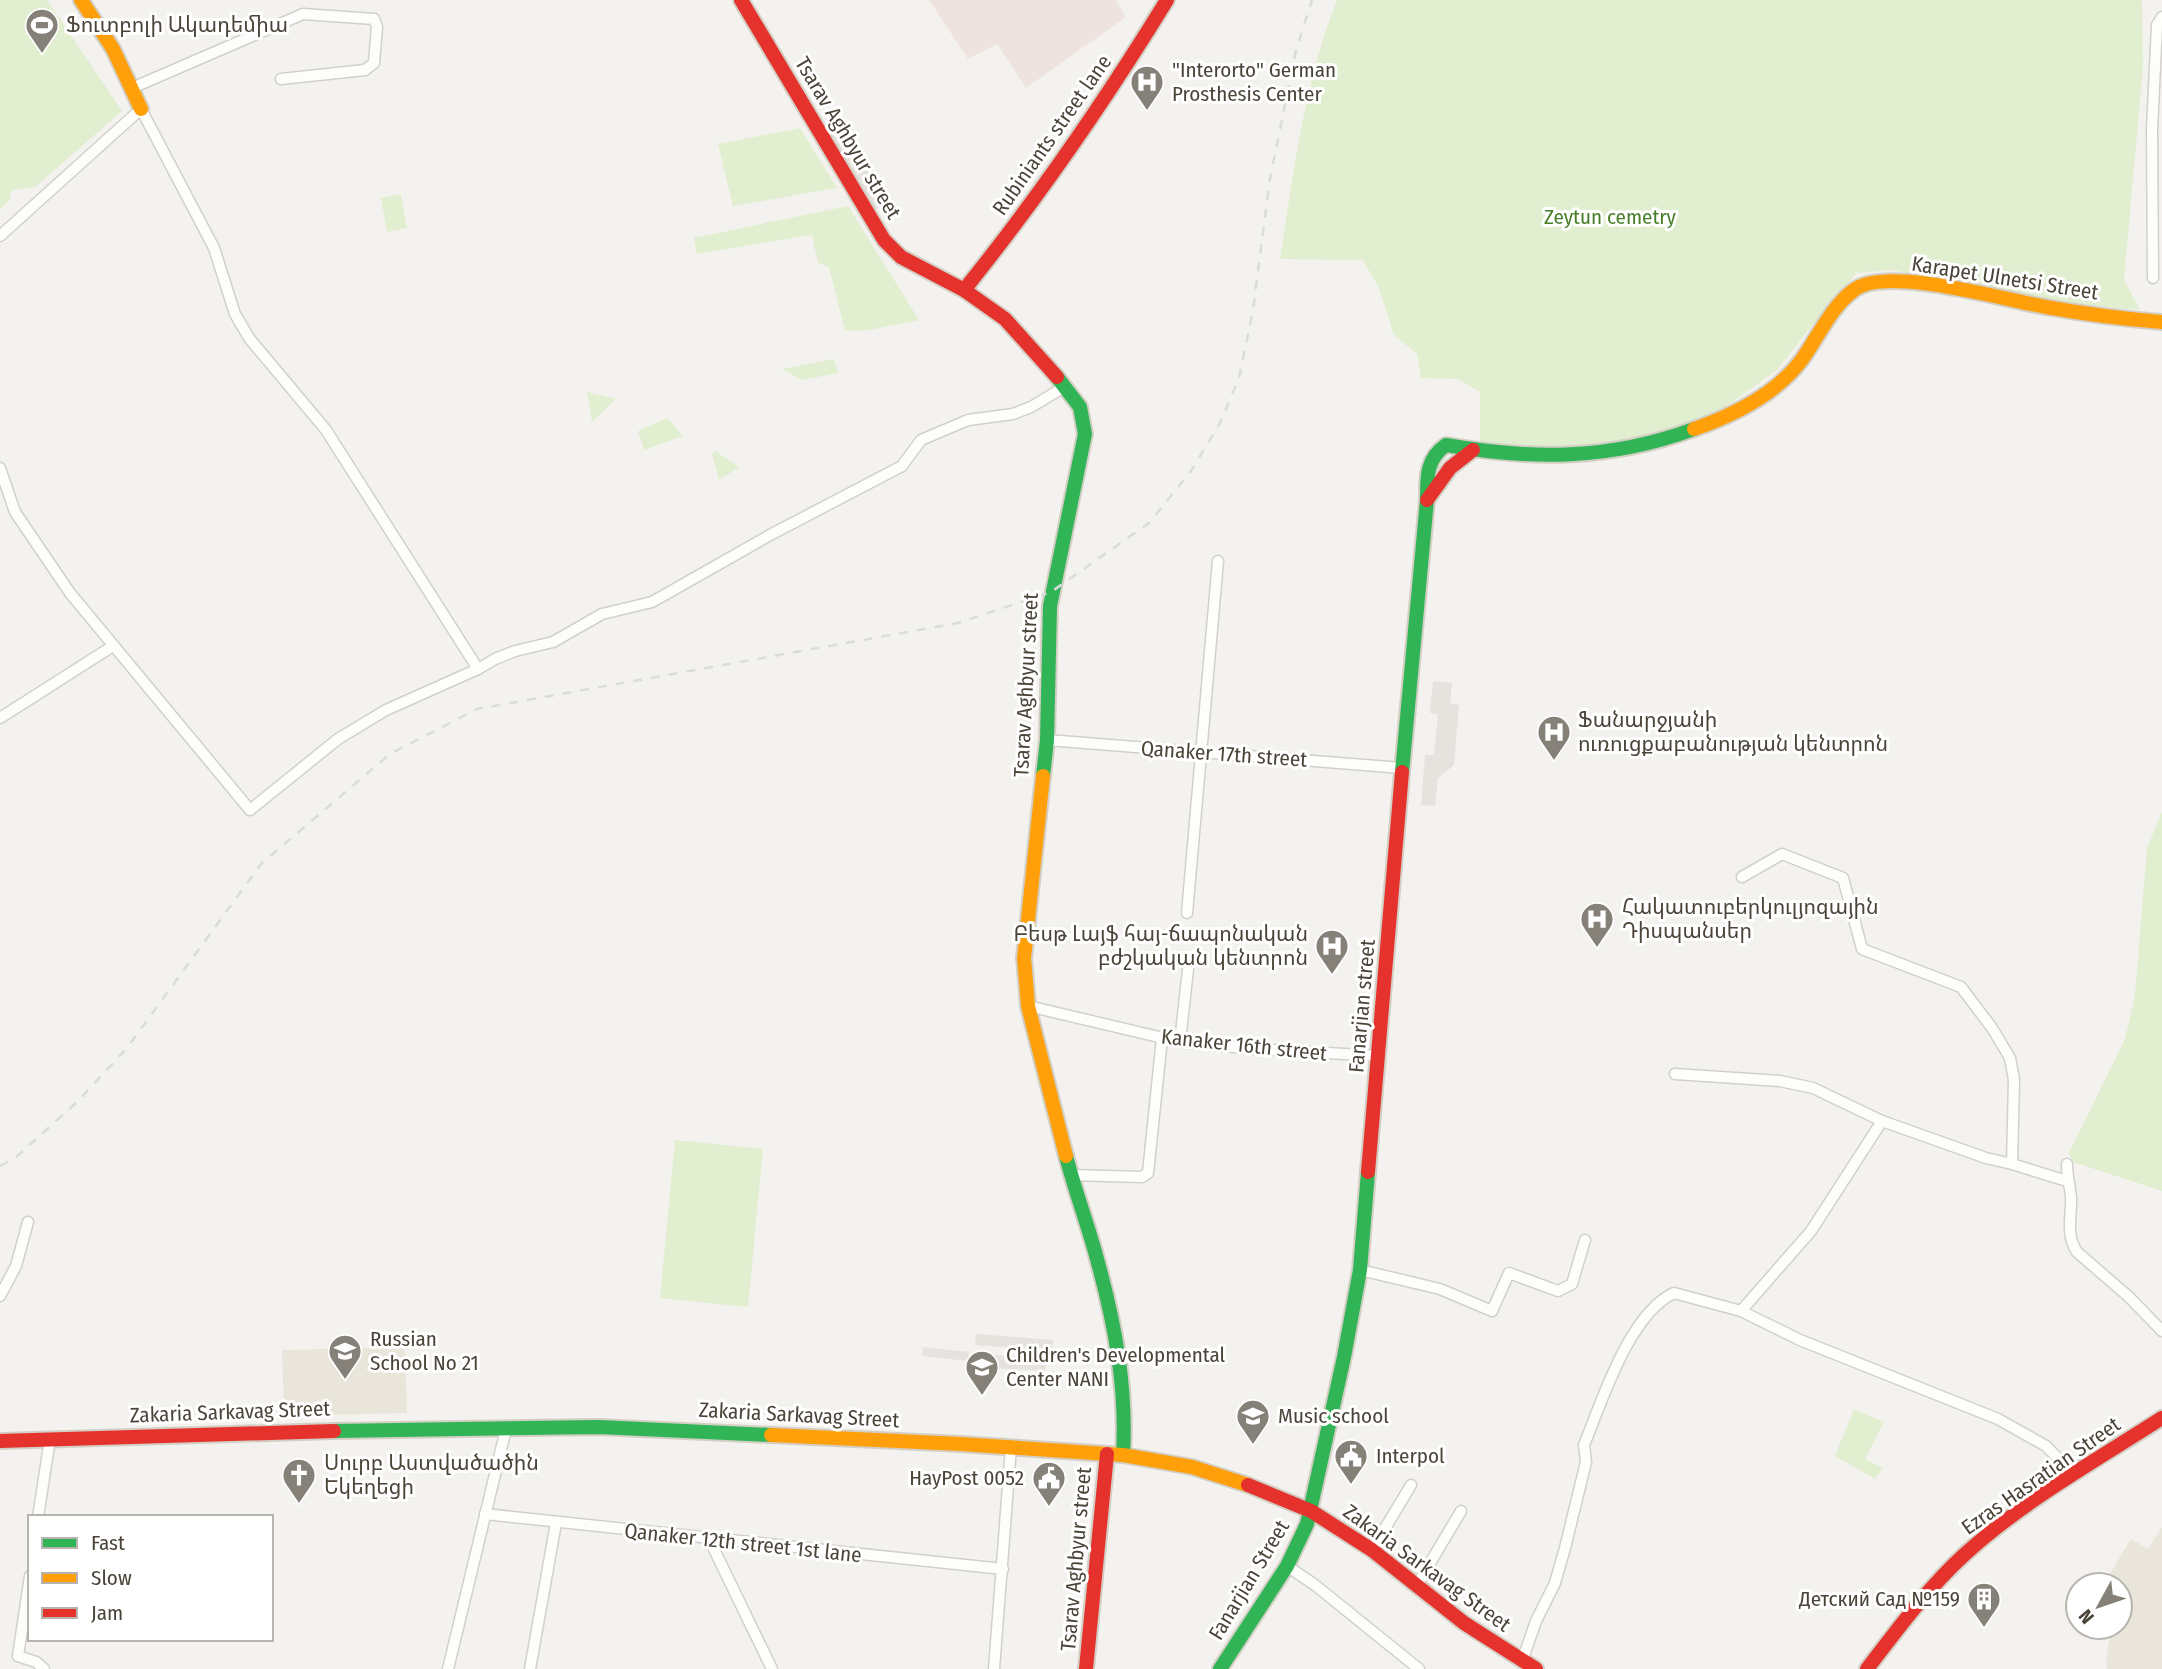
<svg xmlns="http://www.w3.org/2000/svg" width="2162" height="1669" viewBox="0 0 2162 1669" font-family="'Fira Sans Condensed','Noto Sans Armenian',sans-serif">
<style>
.industrial{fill:#e6e2de}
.education{fill:#eae5da}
.medical{fill:#eee3df}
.green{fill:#e1eecf}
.parking{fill:#e6e3df}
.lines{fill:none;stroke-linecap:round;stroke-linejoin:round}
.street-casing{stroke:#d2d0cb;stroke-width:13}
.fast-casing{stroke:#d3cfc5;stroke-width:18}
.slow-casing{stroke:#d3cfc5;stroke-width:18}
.jam-casing{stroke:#d3cfc5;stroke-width:18}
.street{stroke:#fdfdfc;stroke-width:10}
.fast{stroke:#30b455;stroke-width:14}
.slow{stroke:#ff9f0a;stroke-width:14}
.jam{stroke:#e5322d;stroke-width:14}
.rail{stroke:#dbdbda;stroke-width:2.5;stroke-dasharray:9 9;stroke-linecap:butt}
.labels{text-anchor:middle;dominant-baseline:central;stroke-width:6;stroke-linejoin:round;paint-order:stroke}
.poi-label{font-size:21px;fill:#4b4439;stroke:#fff;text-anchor:start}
.street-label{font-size:21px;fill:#4b4439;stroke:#fff}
.park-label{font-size:21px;fill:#4a7f2a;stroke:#fff}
</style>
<rect width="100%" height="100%" fill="#f4f2ee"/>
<g class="industrial">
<polygon points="976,1334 1053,1340 1052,1351 975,1345"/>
<polygon points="923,1347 969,1352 968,1361 922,1356"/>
<polygon points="976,1354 1046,1358 1045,1371 976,1367"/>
</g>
<g class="education">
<polygon points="405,1347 407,1413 284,1416 282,1350"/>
<polygon points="2162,1527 2162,1669 2107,1669 2106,1658 2109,1641 2116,1627 2120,1627 2120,1619 2126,1607 2120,1603 2120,1585 2103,1585 2131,1539 2148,1549"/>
</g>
<polygon class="medical" points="929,0 1116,0 1126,17 1026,88 997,44 968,59"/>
<g class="green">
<polygon points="0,0 47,0 122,111 35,187 13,190 9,194 11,199 0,209"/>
<path d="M1337,0H2142L2143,67L2124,280L2140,310L2064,303L1892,270L1857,273L1829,304L1777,370L1714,415L1617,443L1532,448L1480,445V392L1457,379L1421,378L1417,354L1394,335L1379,288L1363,260L1280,259C1294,172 1304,83 1337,0Z"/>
<polygon points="800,128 837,188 733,206 718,144"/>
<polygon points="401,194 407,228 387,232 381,198"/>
<polygon points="848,206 919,320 869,330 845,331 829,267 818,263 812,235 697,254 694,238"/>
<polygon points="834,359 838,373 802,380 782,369"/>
<polygon points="587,392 616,399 592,422"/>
<polygon points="667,418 683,436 644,450 638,431"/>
<polygon points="715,451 739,467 719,480 712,454"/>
<polygon points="2162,812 2162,1191 2073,1162 2069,1153 2125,1039 2135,995 2147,848"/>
<polygon points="675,1140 763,1149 748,1307 660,1298"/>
<polygon points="1854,1409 1884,1422 1865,1459 1883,1468 1875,1479 1835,1456"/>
</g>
<g class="parking">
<polygon points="847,127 891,199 875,210 831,136"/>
<polygon points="1433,681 1452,683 1450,704 1459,705 1454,765 1438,778 1435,806 1421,805 1425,755 1434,755 1438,714 1430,713"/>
</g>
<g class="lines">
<defs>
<g id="street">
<polyline points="132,88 303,14 374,19 377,27 374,63 365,70 281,79"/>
<polyline points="0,236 141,109 214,248 235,314 249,338 326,430 478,669"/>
<polyline points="2153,278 2152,129 2157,25 2162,17"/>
<polyline points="0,468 15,512 70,593 250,810 338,739 386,710 478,669 495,659 515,651 553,642 602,614 652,602 770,535 902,466 921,440 968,420 1013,414 1031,407 1066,386"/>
<polyline points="0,718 113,646"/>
<polyline points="1047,740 1402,768"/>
<polyline points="1742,877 1782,854 1843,878 1862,949 1961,987 1992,1028 2010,1058 2014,1080 2012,1164 2067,1181"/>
<polyline points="1187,913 1218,561"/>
<polyline points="1028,1006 1180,1042 1255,1049 1379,1056"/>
<polyline points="1180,1042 1189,960"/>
<polyline points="1675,1074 1780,1081 1813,1088 1882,1121 1986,1158 2012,1164"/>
<path d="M2067,1164C2067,1176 2070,1186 2071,1197C2072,1218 2065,1233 2077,1252L2129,1297L2162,1331"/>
<polyline points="1071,1175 1142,1177 1148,1173 1162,1038"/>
<polyline points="1360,1270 1440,1289 1492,1311 1509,1273 1558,1291 1572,1284 1585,1240"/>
<polyline points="0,1296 16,1266 28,1222"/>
<polyline points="1741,1311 1811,1231 1882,1121"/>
<polyline points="485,1514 1003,1569"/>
<polyline points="38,1517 50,1439"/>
<polyline points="709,1539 772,1669"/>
<polyline points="1372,1550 1411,1485"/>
<polyline points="1287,1566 1315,1585 1419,1669"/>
<polyline points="30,1576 18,1656 36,1662 44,1669"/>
<polyline points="1417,1585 1461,1511"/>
<path d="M1522,1661L1536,1621L1555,1583L1565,1548L1586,1462L1584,1445C1602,1401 1629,1314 1674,1293L1741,1311L1800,1340L1998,1419L2046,1446L2074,1475"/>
<polyline points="448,1669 506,1429"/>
<polyline points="530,1669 556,1523"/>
<polyline points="994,1669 1011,1447"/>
</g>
<g id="fast">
<path d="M1402,772L1427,500C1427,477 1426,459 1446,445C1533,460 1610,460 1694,429"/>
<polyline points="1043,776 1047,740 1050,606 1085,434 1080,407 1057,377"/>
<path d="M1066,1156C1075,1191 1088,1225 1097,1259C1115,1324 1127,1388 1123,1455"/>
<polyline points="334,1431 599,1427 771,1435"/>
<polyline points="1220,1669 1287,1566 1307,1524 1344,1357 1360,1270 1368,1172"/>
</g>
<g id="slow">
<polyline points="81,0 113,49 141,109"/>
<path d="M1694,429C1734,415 1778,393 1803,358C1819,335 1832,306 1854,290C1886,265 2005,300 2046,307C2085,314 2123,319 2162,322"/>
<polyline points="1043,776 1024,958 1028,1006 1066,1156"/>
<polyline points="771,1435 961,1444 1123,1455 1192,1467 1248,1485"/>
</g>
<g id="jam">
<polyline points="741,0 884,240 901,257 964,290 1005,319 1057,377"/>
<path d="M964,290C1038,198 1105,101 1167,0"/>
<polyline points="1427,500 1450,468 1473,450"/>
<polyline points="1368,1172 1402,772"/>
<polyline points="0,1441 334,1431"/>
<polyline points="1248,1485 1311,1511 1372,1550 1464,1623 1536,1669"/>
<polyline points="1086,1669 1107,1454"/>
<path d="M1867,1669C1897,1630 1927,1589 1964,1555C2023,1501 2095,1461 2162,1418"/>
</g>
</defs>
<use href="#street" class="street-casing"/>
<use href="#fast" class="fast-casing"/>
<use href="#slow" class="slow-casing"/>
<use href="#jam" class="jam-casing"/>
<use href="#street" class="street"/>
<use href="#fast" class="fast"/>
<use href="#slow" class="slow"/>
<use href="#jam" class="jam"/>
<polyline class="rail" points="0,1166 15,1158 77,1102 127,1048 261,864 390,754 477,709 958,623 1051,592 1149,523 1191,471 1219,425 1239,378 1253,310 1270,179 1296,50 1312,0"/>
</g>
<defs>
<symbol id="stadium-pin" viewBox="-11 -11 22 30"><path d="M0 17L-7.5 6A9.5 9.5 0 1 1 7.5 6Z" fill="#868178" stroke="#fff"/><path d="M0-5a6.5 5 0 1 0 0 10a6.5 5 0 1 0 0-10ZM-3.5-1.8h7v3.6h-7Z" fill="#fff"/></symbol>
<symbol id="hospital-pin" viewBox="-11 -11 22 30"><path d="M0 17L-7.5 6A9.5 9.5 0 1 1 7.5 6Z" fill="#868178" stroke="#fff"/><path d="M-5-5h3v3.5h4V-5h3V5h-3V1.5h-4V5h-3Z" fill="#fff"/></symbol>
<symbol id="school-pin" viewBox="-11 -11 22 30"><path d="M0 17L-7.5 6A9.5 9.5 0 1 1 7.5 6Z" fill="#868178" stroke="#fff"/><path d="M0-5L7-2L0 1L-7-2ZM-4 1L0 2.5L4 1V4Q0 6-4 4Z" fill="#fff"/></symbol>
<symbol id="civic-pin" viewBox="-11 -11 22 30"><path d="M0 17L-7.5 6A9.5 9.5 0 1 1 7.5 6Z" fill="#868178" stroke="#fff"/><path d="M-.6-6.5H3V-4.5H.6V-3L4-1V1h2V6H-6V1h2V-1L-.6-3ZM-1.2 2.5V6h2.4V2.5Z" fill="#fff"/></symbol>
<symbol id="church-pin" viewBox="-11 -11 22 30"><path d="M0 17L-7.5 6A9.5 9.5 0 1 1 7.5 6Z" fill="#868178" stroke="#fff"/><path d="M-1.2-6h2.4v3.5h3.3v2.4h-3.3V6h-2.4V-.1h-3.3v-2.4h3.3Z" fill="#fff"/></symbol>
<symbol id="building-pin" viewBox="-11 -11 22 30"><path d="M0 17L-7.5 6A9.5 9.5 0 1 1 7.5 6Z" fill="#868178" stroke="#fff"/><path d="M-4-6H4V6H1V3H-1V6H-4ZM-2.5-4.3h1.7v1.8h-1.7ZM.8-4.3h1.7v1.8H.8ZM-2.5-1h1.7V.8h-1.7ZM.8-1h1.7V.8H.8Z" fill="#fff"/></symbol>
</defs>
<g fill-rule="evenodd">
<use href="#stadium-pin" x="23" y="6" width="38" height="52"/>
<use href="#hospital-pin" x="1128" y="63" width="38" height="52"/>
<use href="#hospital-pin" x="1535" y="713" width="38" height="52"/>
<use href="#hospital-pin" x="1578" y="900" width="38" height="52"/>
<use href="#hospital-pin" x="1313" y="927" width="38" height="52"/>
<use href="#school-pin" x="326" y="1332" width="38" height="52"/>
<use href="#school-pin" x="963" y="1348" width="38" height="52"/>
<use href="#school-pin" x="1234" y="1397" width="38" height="52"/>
<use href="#civic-pin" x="1332" y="1437" width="38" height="52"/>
<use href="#church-pin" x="280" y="1456" width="38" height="52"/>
<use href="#civic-pin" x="1030" y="1459" width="38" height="52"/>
<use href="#building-pin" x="1965" y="1580" width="38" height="52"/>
</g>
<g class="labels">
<g class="poi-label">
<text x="66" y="25">Ֆուտբոլի Ակադեմիա</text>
<text x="1172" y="70">"Interorto" German<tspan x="1172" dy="24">Prosthesis Center</tspan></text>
<text x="1578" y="720">Ֆանարջյանի<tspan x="1578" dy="24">ուռուցքաբանության կենտրոն</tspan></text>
<text x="1622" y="907">Հակատուբերկուլյոզային<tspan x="1622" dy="24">Դիսպանսեր</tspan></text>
<text x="1308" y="934" text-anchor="end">Բեսթ Լայֆ հայ-ճապոնական<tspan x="1308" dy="24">բժշկական կենտրոն</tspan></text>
<text x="370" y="1339">Russian<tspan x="370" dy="24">School No 21</tspan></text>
<text x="1006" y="1355">Children's Developmental<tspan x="1006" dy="24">Center NANI</tspan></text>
<text x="1278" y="1416">Music school</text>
<text x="1376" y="1456">Interpol</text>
<text x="324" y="1463">Սուրբ Աստվածածին<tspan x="324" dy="24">Եկեղեցի</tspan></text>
<text x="1024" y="1478" text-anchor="end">HayPost 0052</text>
<text x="1960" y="1599" text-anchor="end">Детский Сад №159</text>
</g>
<g class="street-label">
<text transform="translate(1052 135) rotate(-55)">Rubiniants street lane</text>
<text transform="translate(848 138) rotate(59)">Tsarav Aghbyur street</text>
<text transform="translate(2005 278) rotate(9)">Karapet Ulnetsi Street</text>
<text transform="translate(1026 685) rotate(-87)">Tsarav Aghbyur street</text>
<text transform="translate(1224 754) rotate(4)">Qanaker 17th street</text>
<text transform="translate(1362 1006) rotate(-85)">Fanarjian street</text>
<text transform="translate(1244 1045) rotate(6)">Kanaker 16th street</text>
<text transform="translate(230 1412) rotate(-2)">Zakaria Sarkavag Street</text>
<text transform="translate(799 1415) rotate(3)">Zakaria Sarkavag Street</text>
<text transform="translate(2041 1476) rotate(-35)">Ezras Hasratian Street</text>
<text transform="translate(743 1543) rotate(6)">Qanaker 12th street 1st lane</text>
<text transform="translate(1076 1559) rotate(-85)">Tsarav Aghbyur street</text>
<text transform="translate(1427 1568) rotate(36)">Zakaria Sarkavag Street</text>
<text transform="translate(1249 1580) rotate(-59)">Fanarjian Street</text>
</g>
<g class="park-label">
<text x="1610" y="217">Zeytun cemetry</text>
</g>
</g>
<rect x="28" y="1515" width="245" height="126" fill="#ffffff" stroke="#b7b4b0" stroke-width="2"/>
<rect x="42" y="1538" width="35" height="10" fill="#30b455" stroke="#b7b4b0" stroke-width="2"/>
<text x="91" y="1550" font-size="21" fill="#4b4439">Fast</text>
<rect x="42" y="1573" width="35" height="10" fill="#ff9f0a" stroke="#b7b4b0" stroke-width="2"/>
<text x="91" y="1585" font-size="21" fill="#4b4439">Slow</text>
<rect x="42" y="1608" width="35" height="10" fill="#e5322d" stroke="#b7b4b0" stroke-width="2"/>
<text x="91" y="1620" font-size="21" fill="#4b4439">Jam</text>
<g transform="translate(2099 1606) rotate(230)"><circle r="33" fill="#ffffff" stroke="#b7b4b0" stroke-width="2"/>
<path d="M0-5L12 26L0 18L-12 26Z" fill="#868178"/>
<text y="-10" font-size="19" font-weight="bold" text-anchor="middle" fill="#4b4439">N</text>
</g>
</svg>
